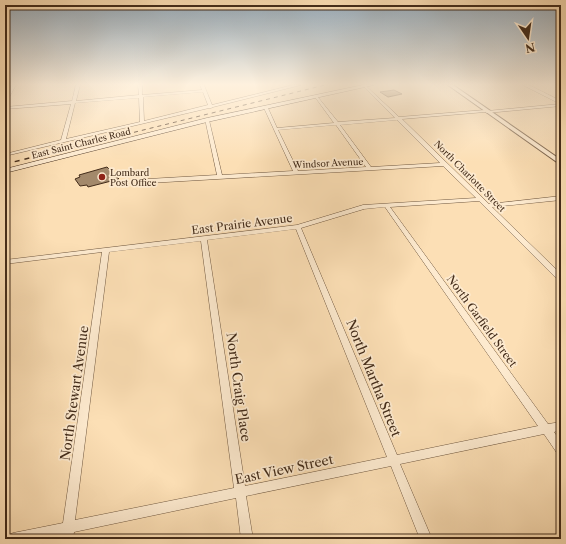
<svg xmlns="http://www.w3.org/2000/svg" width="566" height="544" viewBox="0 0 566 544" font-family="'Libre Caslon Text',serif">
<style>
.building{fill:#a3896b;stroke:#432c1a}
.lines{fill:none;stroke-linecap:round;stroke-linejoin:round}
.minor-casing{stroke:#715941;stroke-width:1}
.tertiary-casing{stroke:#715941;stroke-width:2}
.secondary-casing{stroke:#432c1a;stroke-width:1}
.minor{fill:#fdeacf;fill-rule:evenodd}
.tertiary{fill:#fdeacf;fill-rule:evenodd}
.secondary{fill:#fdeacf;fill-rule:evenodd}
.rail-far1{stroke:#432c1a;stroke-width:1;stroke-dasharray:4 4;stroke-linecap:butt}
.rail{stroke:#432c1a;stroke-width:1.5;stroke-dasharray:5 5;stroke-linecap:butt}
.poi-dot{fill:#8f2418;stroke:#fdeacf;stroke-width:1.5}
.labels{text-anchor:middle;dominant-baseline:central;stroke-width:3.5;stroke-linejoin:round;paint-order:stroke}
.far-street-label{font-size:9px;fill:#432c1a;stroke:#fdeacf}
.far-poi-label{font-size:9px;fill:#432c1a;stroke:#fdeacf;text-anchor:start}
.street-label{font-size:11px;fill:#432c1a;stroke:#fdeacf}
.near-street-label{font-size:13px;fill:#432c1a;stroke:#fdeacf}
</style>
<rect width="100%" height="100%" fill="#fcdfb5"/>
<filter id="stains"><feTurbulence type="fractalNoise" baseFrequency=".005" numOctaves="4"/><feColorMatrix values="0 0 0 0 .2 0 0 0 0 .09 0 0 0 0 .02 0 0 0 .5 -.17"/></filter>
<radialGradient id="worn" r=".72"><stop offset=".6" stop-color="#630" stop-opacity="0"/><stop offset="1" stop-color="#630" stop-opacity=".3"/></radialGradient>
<g class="building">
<polygon points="394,90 402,94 388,97 380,92"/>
<polygon points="107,167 119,179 88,187 87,185 80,186 75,179 80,177 79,175"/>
</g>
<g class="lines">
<defs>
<g id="minor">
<polygon points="12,85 16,85 7,101 5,102 5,98"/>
<path d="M76,85H80L76,101L139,95L138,85H142V95L202,90L200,85H204L212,105L293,85H301L213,107L211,108H209L5,156V154L61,140L71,104L5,109V107L72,101ZM203,92L208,105L144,121L143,97ZM139,98L140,122L66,139L75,103Z"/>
<path d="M523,85H529L561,101V106L487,113L485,112L402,119L489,204L561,196V200L492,207L561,274V280H558L479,201L390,207L548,424L561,422V430L554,432L561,442V455L557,453L544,434L400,464L432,539H420L391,466L246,496L253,539H241L236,498L74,532L73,539H61L62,535L41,539H7L9,535L13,533L63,523L102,252L5,264V260L297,225L363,205L476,198L443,166L149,183L139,186L136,184L148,179L217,175L205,119L209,120L222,175L293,171L264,108L265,107L268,108L277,128L334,123L315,97L317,96L338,122L395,118L365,88V86H366L399,117L485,110L487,111L560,104ZM397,120L440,163L371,167L340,125ZM336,125L366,167L298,171L278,130ZM385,207L538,426L397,455L301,228L364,209ZM296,229L387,457L245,486L207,240ZM201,241L234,488L75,520L109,252Z"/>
</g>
<polygon id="tertiary" points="448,85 453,85 561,160 561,165"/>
<polygon id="secondary" points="363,85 374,85 207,122 5,173 5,169 207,118"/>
</defs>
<use href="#minor" class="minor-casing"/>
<use href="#tertiary" class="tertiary-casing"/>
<use href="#secondary" class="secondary-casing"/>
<use href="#minor" class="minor"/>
<use href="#tertiary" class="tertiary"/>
<use href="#secondary" class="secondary"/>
<polyline class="rail-far1" points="103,140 325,85"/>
<polyline class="rail" points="5,164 107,139"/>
</g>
<linearGradient id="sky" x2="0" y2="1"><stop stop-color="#97adbe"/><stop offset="0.52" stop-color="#fef1de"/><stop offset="1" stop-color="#fef1de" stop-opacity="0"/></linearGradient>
<rect width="566" height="162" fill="url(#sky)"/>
<circle class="poi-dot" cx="102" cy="177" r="4"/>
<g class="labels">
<g class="far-street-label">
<text transform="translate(81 143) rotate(-14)">East Saint Charles Road</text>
<text transform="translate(328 163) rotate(-3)">Windsor Avenue</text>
<text transform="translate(470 176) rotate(45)">North Charlotte Street</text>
</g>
<g class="far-poi-label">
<text x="110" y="172">Lombard<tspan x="110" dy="10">Post Office</tspan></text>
</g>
<g class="street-label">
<text transform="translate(242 224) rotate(-7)">East Prairie Avenue</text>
<text transform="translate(482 321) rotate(54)">North Garfield Street</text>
</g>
<g class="near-street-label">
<text transform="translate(374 378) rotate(68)">North Martha Street</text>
<text transform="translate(239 387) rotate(82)">North Craig Place</text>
<text transform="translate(74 393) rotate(-82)">North Stewart Avenue</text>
<text transform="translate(284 469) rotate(-12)">East View Street</text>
</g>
</g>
<rect width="566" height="544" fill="none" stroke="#fcdfb5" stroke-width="20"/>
<rect x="6" y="6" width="554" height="532" fill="none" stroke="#432c1a" stroke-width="2"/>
<rect x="10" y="10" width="546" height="524" fill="none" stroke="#432c1a"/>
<g transform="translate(528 38) rotate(167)" stroke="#fdeacf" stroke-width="3" paint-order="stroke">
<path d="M0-3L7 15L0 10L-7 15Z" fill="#432c1a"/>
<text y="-6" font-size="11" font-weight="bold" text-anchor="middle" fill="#432c1a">N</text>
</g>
<rect width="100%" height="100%" filter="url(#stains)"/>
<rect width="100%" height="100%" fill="url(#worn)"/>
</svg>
